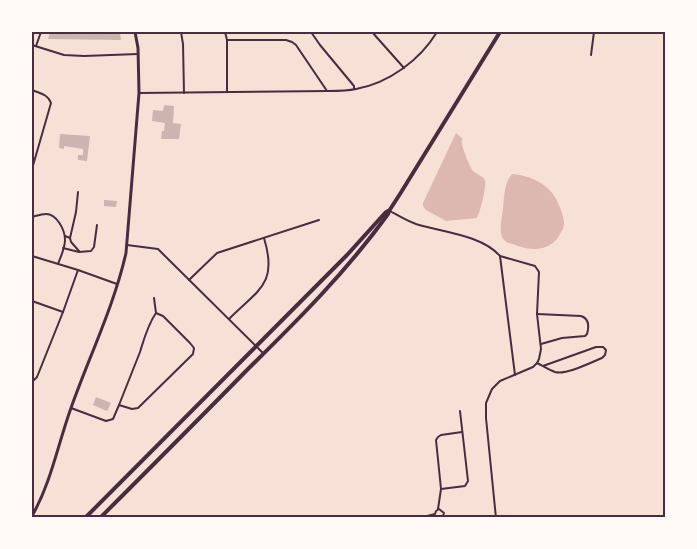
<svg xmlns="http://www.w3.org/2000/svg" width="697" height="549" viewBox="0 0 697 549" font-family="Mulish,sans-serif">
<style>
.water{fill:#dcb8b0}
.building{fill:#ccb4b1}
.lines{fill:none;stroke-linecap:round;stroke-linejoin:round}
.minor{stroke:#4a2c40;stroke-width:2}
.tertiary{stroke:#4a2c40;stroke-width:3}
.primary{stroke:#4a2c40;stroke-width:4}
.neatline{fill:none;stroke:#4a2c40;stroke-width:2}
</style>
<rect width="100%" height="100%" fill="#f7e1d7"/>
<g class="water">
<path d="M456,133L463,139C462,140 461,142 462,143C462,148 470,167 473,171C476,174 483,176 485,180C487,184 480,213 477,218L446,221L426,210L423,206V203Z"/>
<path d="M512,174C528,175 547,183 555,197C559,205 564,215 564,224C564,227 563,229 561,232C553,250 535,252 518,246C512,244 505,243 502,237C499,229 502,217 503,209C504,198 504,183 512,174Z"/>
</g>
<g class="building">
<polygon points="50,32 62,32 62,33 75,32 120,32 121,40 48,39"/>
<polygon points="164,105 174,106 173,123 181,124 179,139 161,139 162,131 164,131 165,123 152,121 153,110 163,111"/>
<polygon points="60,134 90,136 87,161 78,160 78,155 83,155 83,149 64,146 64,149 59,148"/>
<polygon points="104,200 117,201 116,207 104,206"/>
<polygon points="96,397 111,403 107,411 93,405"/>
</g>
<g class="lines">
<g class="minor">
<polyline points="181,32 183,44 184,93"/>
<polyline points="225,32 227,40 227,92"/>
<polyline points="311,32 320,45 354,86 354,89"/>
<polyline points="372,32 404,68"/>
<polyline points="227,40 286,40 292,42 296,45 327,91"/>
<polyline points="32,45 64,55 84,56 138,54"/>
<polyline points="36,46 41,32"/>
<polyline points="591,55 594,32"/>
<path d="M32,90C39,93 48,94 51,103L32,169"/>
<path d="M139,93L328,91C337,91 347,91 356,89C389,83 420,60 437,32"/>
<path d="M390,211C399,216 407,221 416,224C442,232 482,235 500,256L515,375"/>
<path d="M32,217C36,216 41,214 46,214C57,214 65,230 65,240C65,248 61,256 58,264"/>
<polyline points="65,236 70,238 71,242 79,251"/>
<polyline points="70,238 76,212 78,192"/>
<polyline points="127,245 158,249 163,254 264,354"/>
<polyline points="63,248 79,252 91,251 94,247 97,225"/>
<polyline points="32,256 78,270 117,284"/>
<polyline points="189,280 217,253 319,220"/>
<polyline points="154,298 156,313"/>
<polyline points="32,301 63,312"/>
<path d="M537,314L581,316C590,319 589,327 587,334L585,336L562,338L541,344"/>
<path d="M229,319C259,289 278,284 264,238"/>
<path d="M537,363C543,366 549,370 555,372C566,375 590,363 602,358L605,355L606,350L603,347H596L543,366"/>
<polyline points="32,382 37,377 63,312 78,270"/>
<path d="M71,408L106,421L113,419L119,405C126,387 133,370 140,352C144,339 148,324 156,313L163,316L190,343L194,348L193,354L138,408L132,409L119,405"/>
<polyline points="441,489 465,486 468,481 460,411"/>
<polyline points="438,509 441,489 436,440 438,437 441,435 462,432"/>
<polyline points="419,518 435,514 436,511 439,509 444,513 442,518"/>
<polyline points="496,518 486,418 486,403 492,389 500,381 533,367 537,363 539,359 541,349 537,314 539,272 535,266 500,256"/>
</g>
<path class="tertiary" d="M32,516C51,483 58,444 71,408C89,357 114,306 126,253L139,93L138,48L135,32"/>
<g class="primary">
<polyline points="85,518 347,255 385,213 388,211"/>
<path d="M100,518C150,468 199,419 248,369C298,320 347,271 388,214L389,211L400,194L500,32"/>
</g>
</g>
<rect width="697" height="549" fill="none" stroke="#fffaf5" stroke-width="66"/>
<rect x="33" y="33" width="631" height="483" class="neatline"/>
</svg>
